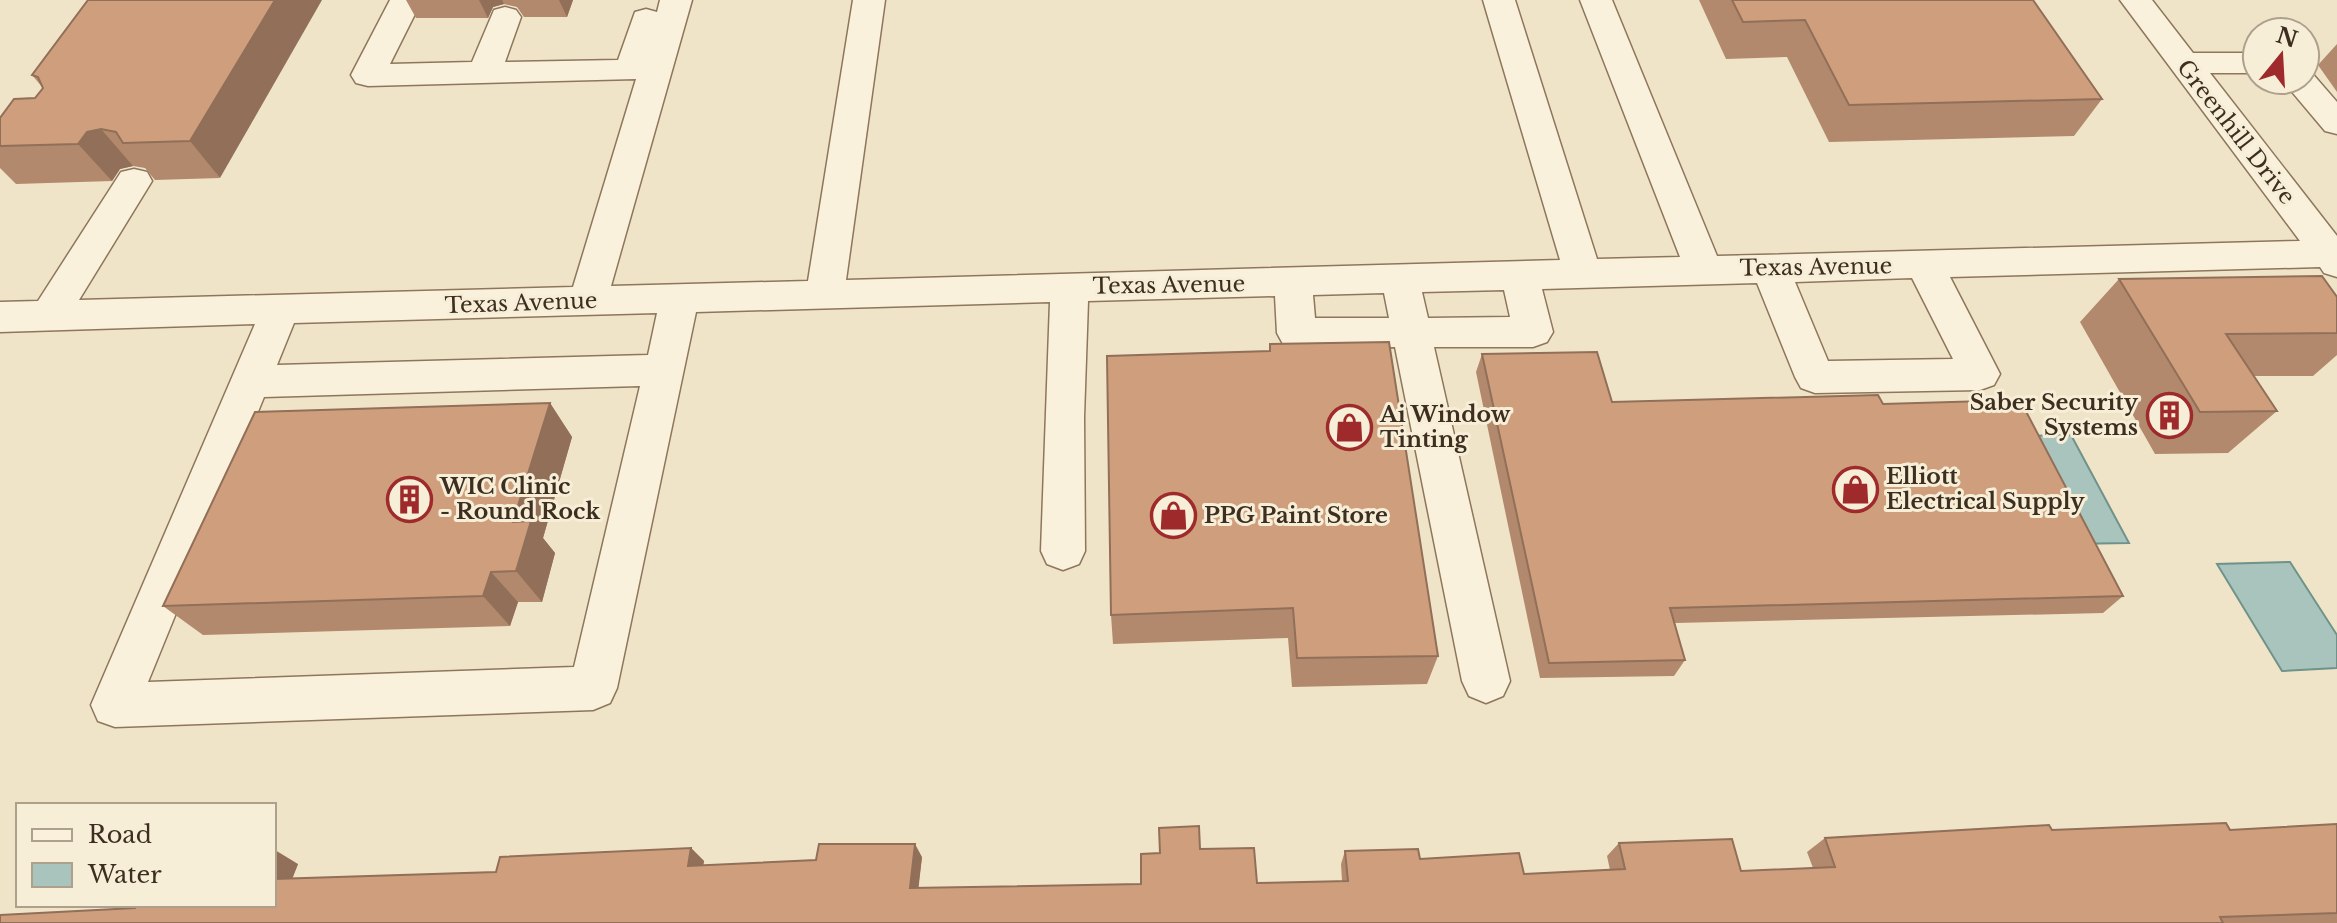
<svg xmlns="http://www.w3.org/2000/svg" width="2337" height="923" viewBox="0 0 2337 923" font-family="'Libre Baskerville',serif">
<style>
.water{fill:#a9c4bc;stroke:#6f938a;stroke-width:2}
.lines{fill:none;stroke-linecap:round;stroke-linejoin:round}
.minor-casing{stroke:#8d765c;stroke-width:3}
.minor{fill:#faf1dc;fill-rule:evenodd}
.wall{fill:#b2896c}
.shaded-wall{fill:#916f58}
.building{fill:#cf9f7d;stroke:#916f58;stroke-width:2}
.labels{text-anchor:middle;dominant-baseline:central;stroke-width:6;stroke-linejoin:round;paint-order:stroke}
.street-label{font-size:22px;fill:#3d2e20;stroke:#f7eed8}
.poi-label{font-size:22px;font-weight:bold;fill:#3d2e20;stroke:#f7eed8;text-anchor:start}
</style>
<rect width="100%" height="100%" fill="#f0e4c8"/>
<g class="water">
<polygon points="2071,435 2129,543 2068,544 2013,436"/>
<polygon points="2290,562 2337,635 2337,668 2282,671 2217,564"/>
</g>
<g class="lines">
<defs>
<g id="minor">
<path d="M390,0H422L390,64L472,62L494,10L505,7L516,10L521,17L505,62L618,60L635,12L646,9L657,12L660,0H692L611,286L808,281L853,0H885L846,280L1560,260L1483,0H1515L1597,259L1680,257L1580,0H1612L1717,256L2300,241L2120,0H2152L2193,53H2257V73H2210L2337,236V277L2324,273L2320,267L1950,277L2000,374L1994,385L1980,390L1815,393L1801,388L1795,377L1757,283L1542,289L1553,332L1547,342L1533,347H1434L1510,681L1503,696L1486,703L1469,696L1462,681L1395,347L1297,348L1283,344L1277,333L1275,296L1088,301L1084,417L1085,551L1079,564L1063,570L1047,564L1041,551L1050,302L696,312L617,688L610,703L593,710L115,727L98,721L91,705L255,324L0,332V302L38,301L121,172L134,169L147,172L152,181L79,300L573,287L636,79L368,86L356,83L351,75ZM1912,278L1953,359L1828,361L1795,282ZM1504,290L1510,317L1428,318L1422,292ZM1384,293L1389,318H1315L1313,295ZM657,313L648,355L277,365L294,323ZM640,386L574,667L148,682L264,397Z"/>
<polygon points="2305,71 2311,72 2337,102 2337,134 2325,131 2282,80 2305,80"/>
</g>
</defs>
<use href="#minor" class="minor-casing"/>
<use href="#minor" class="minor"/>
</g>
<g class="wall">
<polygon points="88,0 220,178 155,180 145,168 133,166 120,169 112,181 16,184 0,168 0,118 35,98 43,88 32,75"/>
<polygon points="406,0 573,0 567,17 524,17 517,7 504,4 493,7 488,18 416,18"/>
<polygon points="1699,0 2033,0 2102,99 2074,136 1829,142 1787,57 1726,59"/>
<polygon points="2337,44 2337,92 2318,65"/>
<polygon points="2119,279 2337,297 2337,355 2313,376 2254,376 2277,411 2228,453 2155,454 2080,322"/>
<polygon points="1270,344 1438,656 1427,684 1292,687 1288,638 1113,644 1111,615 1269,351"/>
<polygon points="1482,354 1612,402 1883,404 2123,596 2103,613 1675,623 1685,660 1674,676 1540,678 1476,372"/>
<polygon points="550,403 572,437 543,538 555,553 542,602 518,602 510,626 203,635 163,606"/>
<polygon points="2337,824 2337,923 0,923 135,908 298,864 292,879 496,872 691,848 704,861 703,865 922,857 918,888 1141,884 1200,849 1257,883 1342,881 1341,864 1345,851 1420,859 1524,874 1610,870 1607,856 1619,843 1741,871 1813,868 1807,852 1825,838 2052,830 2230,830"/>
</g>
<g class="shaded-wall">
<polygon points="275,0 322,0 220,178 190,141"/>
<polygon points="479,0 502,0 504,4 493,7 488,18"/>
<polygon points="559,0 573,0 567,17"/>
<polygon points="101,129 133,166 120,169 112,181 78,144 87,132"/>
<polygon points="550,403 572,437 543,538 555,553 542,602 516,571 513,522"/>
<polygon points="491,572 518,602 510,626 483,596"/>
<polygon points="915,844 922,857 917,901 910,888"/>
<polygon points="691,848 704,861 701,879 688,866"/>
<polygon points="275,850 298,864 287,892 274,885"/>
</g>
<g class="building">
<polygon points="88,0 275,0 190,141 123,143 116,132 101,129 87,132 78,144 0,146 0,118 14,99 35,98 43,88 38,77 32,75"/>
<polygon points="1732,0 2033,0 2102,99 1849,105 1805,20 1743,22"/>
<polygon points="2322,276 2337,297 2337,333 2226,334 2277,411 2200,412 2119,279"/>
<polygon points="1389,342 1438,656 1297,658 1293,608 1111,615 1107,356 1270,351 1270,344"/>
<polygon points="1597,352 1612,402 1878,395 1883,404 2020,400 2123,596 1670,608 1685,660 1549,663 1482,354"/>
<polygon points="550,403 513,522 531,521 516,571 491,572 483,596 163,606 255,412"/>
<polygon points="2226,823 2230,830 2337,824 2337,913 2220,917 2223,923 0,923 0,915 135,908 137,905 274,905 274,879 496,872 500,857 691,848 688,866 816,860 819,844 915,844 910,888 1141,884 1141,854 1160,853 1159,828 1199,826 1200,849 1254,848 1257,883 1348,881 1345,851 1418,849 1420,859 1519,853 1524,874 1625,869 1619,843 1732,839 1741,871 1835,867 1825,838 2049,825 2052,830"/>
</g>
<defs>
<symbol id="building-ring" viewBox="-11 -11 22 22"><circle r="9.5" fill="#f7eed8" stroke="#9e2a2b" stroke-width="1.5"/><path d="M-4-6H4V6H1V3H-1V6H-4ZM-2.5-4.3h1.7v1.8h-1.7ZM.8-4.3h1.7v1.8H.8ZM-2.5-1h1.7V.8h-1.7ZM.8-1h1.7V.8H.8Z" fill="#9e2a2b"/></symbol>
<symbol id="shop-ring" viewBox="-11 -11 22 22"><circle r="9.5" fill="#f7eed8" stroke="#9e2a2b" stroke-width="1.5"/><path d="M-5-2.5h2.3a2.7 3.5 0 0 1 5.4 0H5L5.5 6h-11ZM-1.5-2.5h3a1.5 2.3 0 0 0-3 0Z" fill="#9e2a2b"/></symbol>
</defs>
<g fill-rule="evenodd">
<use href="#building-ring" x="2144" y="390" width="51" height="51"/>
<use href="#shop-ring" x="1324" y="402" width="51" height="51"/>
<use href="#shop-ring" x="1830" y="464" width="51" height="51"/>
<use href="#building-ring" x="384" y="474" width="51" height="51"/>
<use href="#shop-ring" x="1148" y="490" width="51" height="51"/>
</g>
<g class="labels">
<g class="street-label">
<text transform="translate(2236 132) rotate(52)">Greenhill Drive</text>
<text transform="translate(1816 267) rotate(-1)">Texas Avenue</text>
<text transform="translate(1169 285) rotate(-1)">Texas Avenue</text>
<text transform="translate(521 303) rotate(-2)">Texas Avenue</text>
</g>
<g class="poi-label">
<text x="2138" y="402" text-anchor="end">Saber Security<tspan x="2138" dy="25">Systems</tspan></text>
<text x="1380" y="414">Ai Window<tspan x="1380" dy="25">Tinting</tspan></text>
<text x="1886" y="476">Elliott<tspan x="1886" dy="25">Electrical Supply</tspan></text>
<text x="440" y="486">WIC Clinic<tspan x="440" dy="25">- Round Rock</tspan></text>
<text x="1204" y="515">PPG Paint Store</text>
</g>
</g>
<rect x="16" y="803" width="260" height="104" fill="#f7eed8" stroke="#ada18e" stroke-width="2"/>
<rect x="32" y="829" width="40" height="12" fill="#faf1dc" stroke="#ada18e" stroke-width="2"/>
<text x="88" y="843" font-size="24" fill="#3d2e20">Road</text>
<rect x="32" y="863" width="40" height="24" fill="#a9c4bc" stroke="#ada18e" stroke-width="2"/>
<text x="88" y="883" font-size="24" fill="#3d2e20">Water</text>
<g transform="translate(2281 56) rotate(18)"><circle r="38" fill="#f7eed8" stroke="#ada18e" stroke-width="2"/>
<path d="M0-6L14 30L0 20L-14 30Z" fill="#9e2a2b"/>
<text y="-12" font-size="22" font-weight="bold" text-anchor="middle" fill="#3d2e20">N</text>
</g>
</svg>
